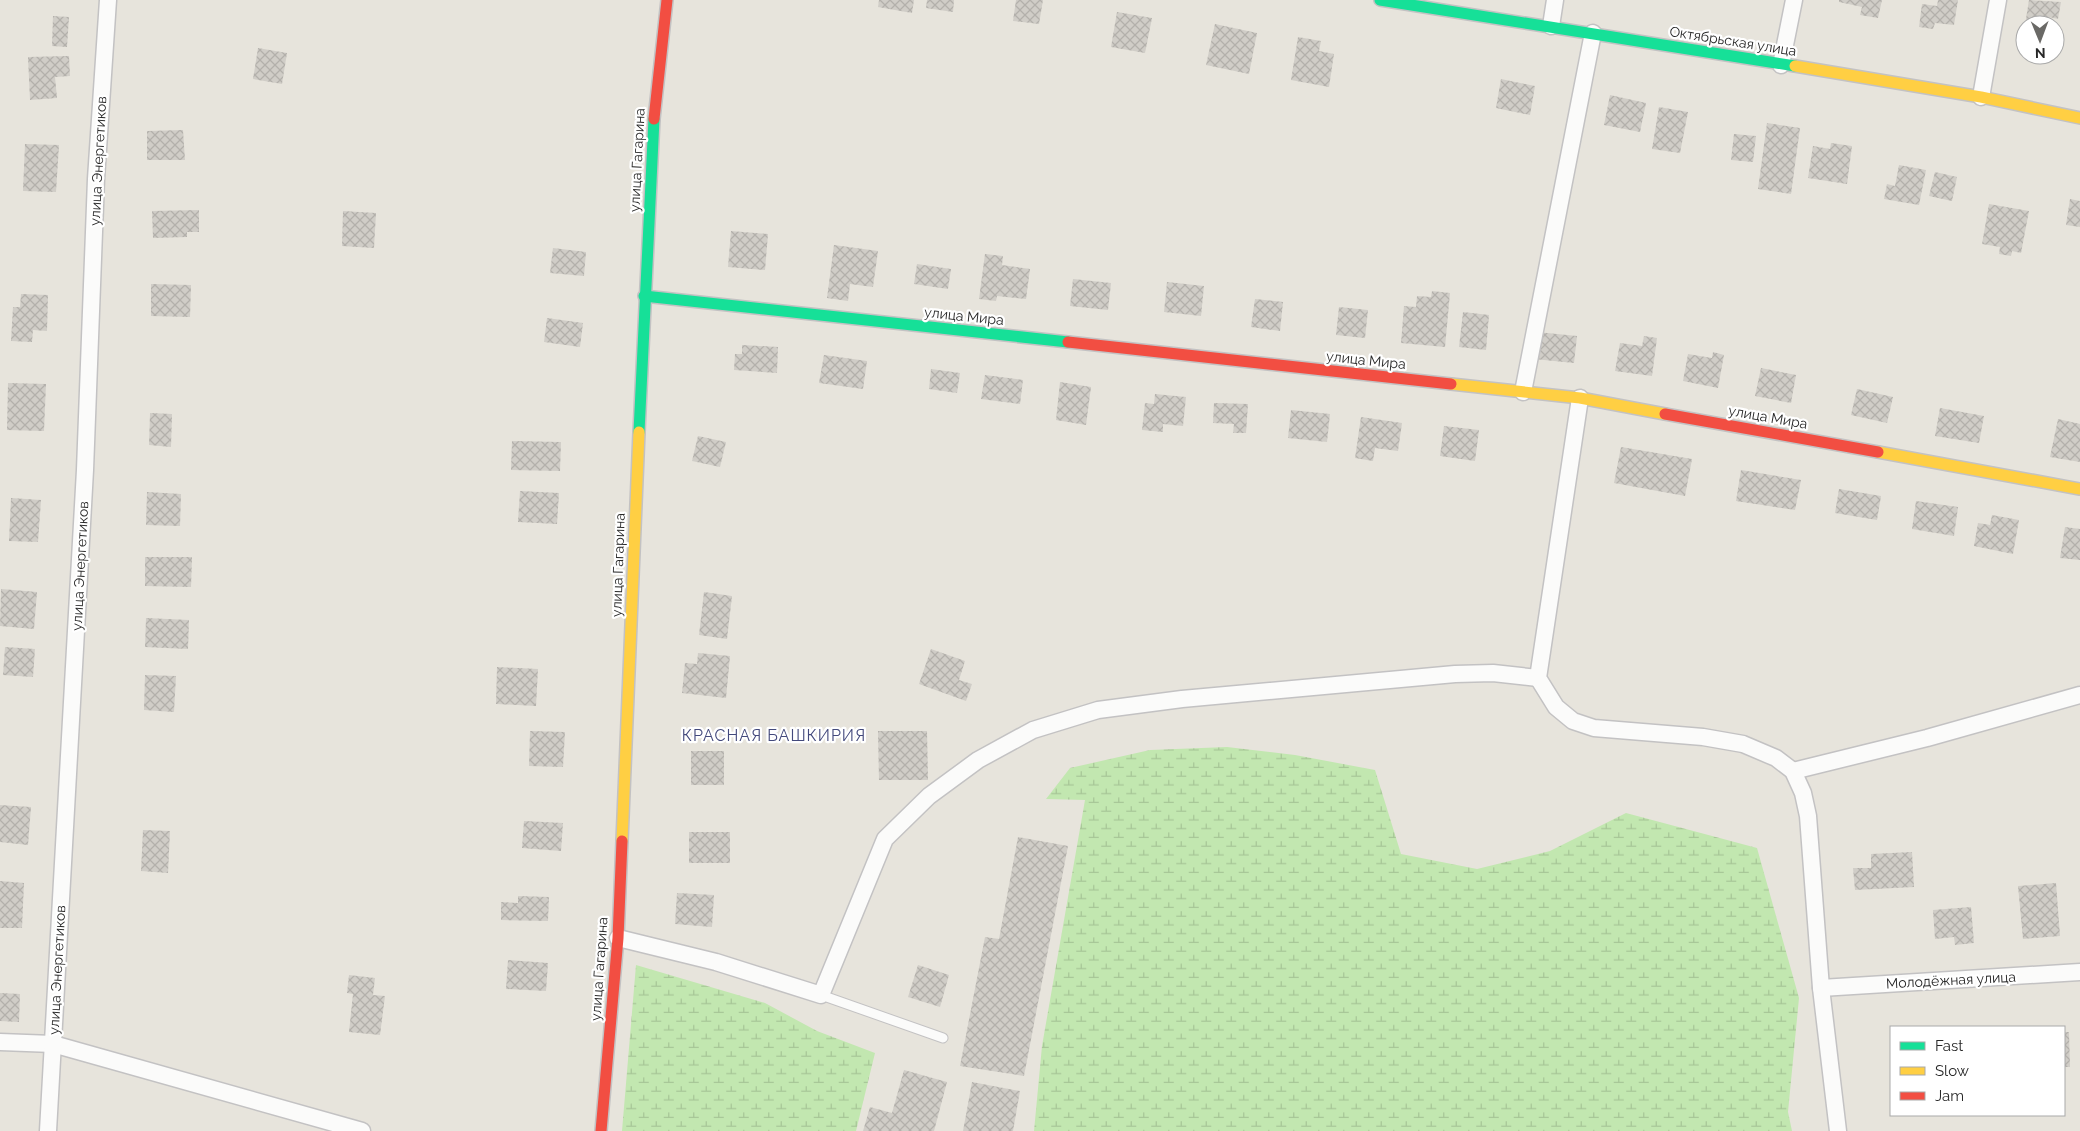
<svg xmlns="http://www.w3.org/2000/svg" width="2080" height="1131" viewBox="0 0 2080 1131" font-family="Raleway,sans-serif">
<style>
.wetland{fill:url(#wetland-marsh)}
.building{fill:url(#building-cross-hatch)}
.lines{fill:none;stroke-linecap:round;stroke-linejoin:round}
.lane-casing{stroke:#c3c2c3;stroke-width:11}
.street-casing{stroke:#c3c2c3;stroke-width:19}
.fast-casing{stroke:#c3c2c3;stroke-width:14}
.slow-casing{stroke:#c3c2c3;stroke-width:14}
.jam-casing{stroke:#c3c2c3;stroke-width:14}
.lane{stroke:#fbfbfa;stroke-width:9}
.street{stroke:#fbfbfa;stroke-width:16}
.fast{stroke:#16e098;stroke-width:11}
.slow{stroke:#ffcf43;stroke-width:11}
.jam{stroke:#f24e42;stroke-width:11}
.labels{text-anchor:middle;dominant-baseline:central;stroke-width:4.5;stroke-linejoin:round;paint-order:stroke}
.street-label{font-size:14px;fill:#272727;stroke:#fff}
.quarter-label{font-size:16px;letter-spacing:1px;fill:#43497c;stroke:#fff}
</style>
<defs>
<pattern id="wetland-marsh" width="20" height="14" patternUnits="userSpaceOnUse" patternTransform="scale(1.25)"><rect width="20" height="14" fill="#c2e7b0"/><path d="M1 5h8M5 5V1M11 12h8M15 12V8" fill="none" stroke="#a7c697"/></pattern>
<pattern id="building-cross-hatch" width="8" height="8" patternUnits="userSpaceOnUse" patternTransform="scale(1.25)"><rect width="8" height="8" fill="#d0cdc7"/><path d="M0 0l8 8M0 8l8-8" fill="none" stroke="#b3b0ab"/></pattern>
</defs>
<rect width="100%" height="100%" fill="#e7e4dc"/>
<g class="wetland">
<polygon points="1227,747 1295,755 1375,770 1401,854 1477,869 1550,851 1626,813 1757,848 1799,998 1788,1112 1792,1131 1034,1131 1042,1046 1085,800 1046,799 1070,768 1150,750"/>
<polygon points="636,965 765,1003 817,1031 875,1053 856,1131 622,1131"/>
</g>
<g class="building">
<polygon points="879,0 914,0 912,13 878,7"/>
<polygon points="927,0 954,0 953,12 926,8"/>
<polygon points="1016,0 1043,0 1039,24 1013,21"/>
<polygon points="1839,0 1882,0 1878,18 1860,15 1862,7 1839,2"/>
<polygon points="1938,0 1958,0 1954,25 1935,23 1933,29 1919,27 1922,4 1937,6"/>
<polygon points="2029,0 2061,2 2058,19 2049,17 2047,25 2025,25"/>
<polygon points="1117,12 1152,18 1145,53 1111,47"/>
<polygon points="53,16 69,17 67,47 52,46"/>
<polygon points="1215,24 1257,33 1249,74 1206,65"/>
<polygon points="1298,37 1321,41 1319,51 1334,54 1329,87 1291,80"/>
<polygon points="258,48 287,53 282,84 253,79"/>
<polygon points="69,56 70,76 55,77 57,98 30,100 28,57"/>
<polygon points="1501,79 1535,86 1530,115 1496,108"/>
<polygon points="1610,95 1646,103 1640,132 1604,125"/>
<polygon points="1659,107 1688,112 1680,153 1652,149"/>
<polygon points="1767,123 1800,128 1791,194 1758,189"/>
<polygon points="183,130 185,160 147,160 147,131"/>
<polygon points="1734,134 1756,136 1753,162 1731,160"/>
<polygon points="1831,143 1852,146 1847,184 1808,178 1813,146 1830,149"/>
<polygon points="25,144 59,145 56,192 23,191"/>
<polygon points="1899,165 1926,170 1919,205 1884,199 1887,184 1895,186"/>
<polygon points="1935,172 1957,177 1952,201 1929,196"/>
<polygon points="2070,199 2080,201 2080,227 2066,225"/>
<polygon points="1989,204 2029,211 2021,253 2012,251 2011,256 1999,254 2000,247 1982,244"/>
<polygon points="199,210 199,232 187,232 187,237 153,238 152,211"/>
<polygon points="343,211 376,213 374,248 342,246"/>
<polygon points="731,231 768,234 765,270 728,267"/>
<polygon points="834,245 878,251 873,287 850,284 848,301 827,298"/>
<polygon points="553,248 586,252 584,276 550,273"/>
<polygon points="985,254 1003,256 1002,265 1030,269 1026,299 997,296 996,301 979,299"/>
<polygon points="917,264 951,269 948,289 914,284"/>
<polygon points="1073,279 1111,283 1108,310 1070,306"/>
<polygon points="1167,282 1204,286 1201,316 1164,312"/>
<polygon points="151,284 191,285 190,317 151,316"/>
<polygon points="1432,291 1450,293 1445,347 1401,343 1404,306 1416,307 1417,296 1431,297"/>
<polygon points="21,294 48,295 47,331 33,330 32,342 11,341 13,307 20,307"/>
<polygon points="1255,299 1283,302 1280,331 1251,327"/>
<polygon points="1339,307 1368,310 1365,338 1336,335"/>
<polygon points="1463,312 1489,315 1486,350 1459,347"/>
<polygon points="547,318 583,323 580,347 544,342"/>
<polygon points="1537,332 1577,336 1574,363 1534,359"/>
<polygon points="1644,336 1657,338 1652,376 1615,371 1620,343 1642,346"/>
<polygon points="742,345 778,347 777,373 734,370 735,354 742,354"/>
<polygon points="1713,352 1724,355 1718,388 1683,381 1688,354 1712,358"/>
<polygon points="824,355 867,361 863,389 819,383"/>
<polygon points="1761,368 1796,375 1791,403 1755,396"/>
<polygon points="931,369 960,373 957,393 929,389"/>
<polygon points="985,375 1023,380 1020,404 981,399"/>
<polygon points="1060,382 1091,387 1086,425 1056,420"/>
<polygon points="8,383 46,384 44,431 7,430"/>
<polygon points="1857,389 1893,397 1887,423 1851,415"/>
<polygon points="1155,394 1186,397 1183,426 1163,424 1163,432 1142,430 1145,403 1154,404"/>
<polygon points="1214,403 1248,404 1246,433 1233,433 1234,424 1213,423"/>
<polygon points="1940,408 1984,416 1979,443 1935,436"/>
<polygon points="1291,410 1330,414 1327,442 1288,438"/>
<polygon points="150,413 172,414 171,447 149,445"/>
<polygon points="1361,417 1402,423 1398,451 1375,448 1373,461 1355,458"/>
<polygon points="2058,419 2080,424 2080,462 2050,457"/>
<polygon points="1444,426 1479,430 1475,461 1440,456"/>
<polygon points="698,436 726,442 720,467 692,461"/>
<polygon points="512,441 561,442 560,471 511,470"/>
<polygon points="1621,447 1692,459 1685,496 1614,483"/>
<polygon points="1741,470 1801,480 1795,510 1736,501"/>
<polygon points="1839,489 1881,496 1877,520 1835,513"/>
<polygon points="520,491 559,493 557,524 518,522"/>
<polygon points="147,492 181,494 180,526 146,525"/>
<polygon points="11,498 41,500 38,542 9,541"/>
<polygon points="1916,501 1958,507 1954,536 1912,529"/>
<polygon points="1992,515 2019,520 2013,554 1974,546 1978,523 1990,525"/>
<polygon points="2065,527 2080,529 2080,560 2060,558"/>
<polygon points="145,557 192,557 191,587 145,586"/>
<polygon points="1,589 37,592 34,629 0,626"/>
<polygon points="704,592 732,596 727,639 699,635"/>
<polygon points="146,618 189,620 188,649 145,647"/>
<polygon points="5,647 35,649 33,677 3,675"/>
<polygon points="931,649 965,661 959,680 972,684 966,701 919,684"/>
<polygon points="698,653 730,656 726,698 682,693 685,663 697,664"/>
<polygon points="497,667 538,669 536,706 496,704"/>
<polygon points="145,675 176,676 174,712 144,710"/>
<polygon points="530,731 565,732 563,767 529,766"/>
<polygon points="878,731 927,731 928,780 879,780"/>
<rect x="691" y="751" width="33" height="34"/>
<polygon points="0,805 31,807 28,845 0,842"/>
<polygon points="524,821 563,823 561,851 522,848"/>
<polygon points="143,830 170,831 168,873 141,871"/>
<rect x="689" y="832" width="41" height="31"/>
<polygon points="1018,837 1068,846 1024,1076 960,1066 985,937 999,939"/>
<polygon points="1912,852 1914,887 1855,890 1853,868 1871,868 1871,854"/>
<polygon points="0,881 24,883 22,928 0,928"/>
<polygon points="2056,883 2060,936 2023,939 2018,886"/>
<polygon points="677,893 714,895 712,927 675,924"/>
<polygon points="518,896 549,897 548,921 501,920 501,902 518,903"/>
<polygon points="1971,907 1974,943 1955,945 1954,937 1935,939 1933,910"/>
<polygon points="508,960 548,963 546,991 506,989"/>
<polygon points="918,965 949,975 940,1007 908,997"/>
<polygon points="349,975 375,978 373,995 385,996 380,1035 349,1032 353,994 347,993"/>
<polygon points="0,993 20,994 19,1022 0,1021"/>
<polygon points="2064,1032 2069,1032 2070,1067 2064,1067"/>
<polygon points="904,1070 947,1082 934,1131 863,1131 870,1107 892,1113"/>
<polygon points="972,1082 1020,1091 1013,1131 963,1131"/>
</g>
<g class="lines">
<defs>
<polyline id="lane" points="821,995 943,1038"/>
<g id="street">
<polyline points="1551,26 1555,0"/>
<polyline points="1781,65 1794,0"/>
<polyline points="1981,97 1998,0"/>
<polyline points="1523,392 1593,33"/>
<polyline points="1580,398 1538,678 1556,707 1573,721 1594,728 1703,737 1743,744 1776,758 1793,771 1803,793 1808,816 1821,988 1838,1131"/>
<polyline points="1793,771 1927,738 2080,695"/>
<polyline points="618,938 716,962 821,995 885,839 929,796 978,760 1033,730 1098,710 1182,699 1455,674 1493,673 1538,678"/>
<polyline points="1821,988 2080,972"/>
<polyline points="0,1042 53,1044 362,1131"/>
<polyline points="48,1131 85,470 96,179 108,0"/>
</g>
<g id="fast">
<polyline points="1380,0 1795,66"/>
<polyline points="644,296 1068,342"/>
<polyline points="639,432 654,119"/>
</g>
<g id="slow">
<polyline points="1795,66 1981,97 2080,118"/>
<polyline points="1451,384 1580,398 1665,414"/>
<polyline points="1878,452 2080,489"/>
<polyline points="622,841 639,432"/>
</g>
<g id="jam">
<polyline points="654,119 667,0"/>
<polyline points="1068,342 1451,384"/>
<polyline points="1665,414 1878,452"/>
<polyline points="601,1131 618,938 622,841"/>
</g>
</defs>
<use href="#lane" class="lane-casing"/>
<use href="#street" class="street-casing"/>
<use href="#fast" class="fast-casing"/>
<use href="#slow" class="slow-casing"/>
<use href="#jam" class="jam-casing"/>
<use href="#lane" class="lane"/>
<use href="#street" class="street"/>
<use href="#fast" class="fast"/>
<use href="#slow" class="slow"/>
<use href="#jam" class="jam"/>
</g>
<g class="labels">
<g class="street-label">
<text transform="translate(1733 41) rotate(9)">Октябрьская улица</text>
<text transform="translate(637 160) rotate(-87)">улица Гагарина</text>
<text transform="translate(98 161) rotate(-87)">улица Энергетиков</text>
<text transform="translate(964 316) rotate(6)">улица Мира</text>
<text transform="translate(1366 360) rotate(6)">улица Мира</text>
<text transform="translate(1768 417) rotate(10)">улица Мира</text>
<text transform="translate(618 565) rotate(-88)">улица Гагарина</text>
<text transform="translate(80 566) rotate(-87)">улица Энергетиков</text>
<text transform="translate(599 969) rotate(-86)">улица Гагарина</text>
<text transform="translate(57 970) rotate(-87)">улица Энергетиков</text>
<text transform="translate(1951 980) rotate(-3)">Молодёжная улица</text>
</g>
<g class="quarter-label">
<text x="774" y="735">КРАСНАЯ БАШКИРИЯ</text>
</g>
</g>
<rect x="1890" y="1026" width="175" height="90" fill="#ffffff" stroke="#a9a9a9"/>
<rect x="1900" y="1042" width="25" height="8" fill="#16e098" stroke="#a9a9a9"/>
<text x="1935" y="1051" font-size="15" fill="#272727">Fast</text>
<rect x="1900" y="1067" width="25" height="8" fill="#ffcf43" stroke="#a9a9a9"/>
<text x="1935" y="1076" font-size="15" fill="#272727">Slow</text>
<rect x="1900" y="1092" width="25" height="8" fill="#f24e42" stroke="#a9a9a9"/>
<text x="1935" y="1101" font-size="15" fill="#272727">Jam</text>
<g transform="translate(2040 40) rotate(179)"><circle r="24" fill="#ffffff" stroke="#a9a9a9"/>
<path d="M0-4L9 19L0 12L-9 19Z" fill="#6a6966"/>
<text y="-8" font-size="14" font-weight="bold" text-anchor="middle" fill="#272727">N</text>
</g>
</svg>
